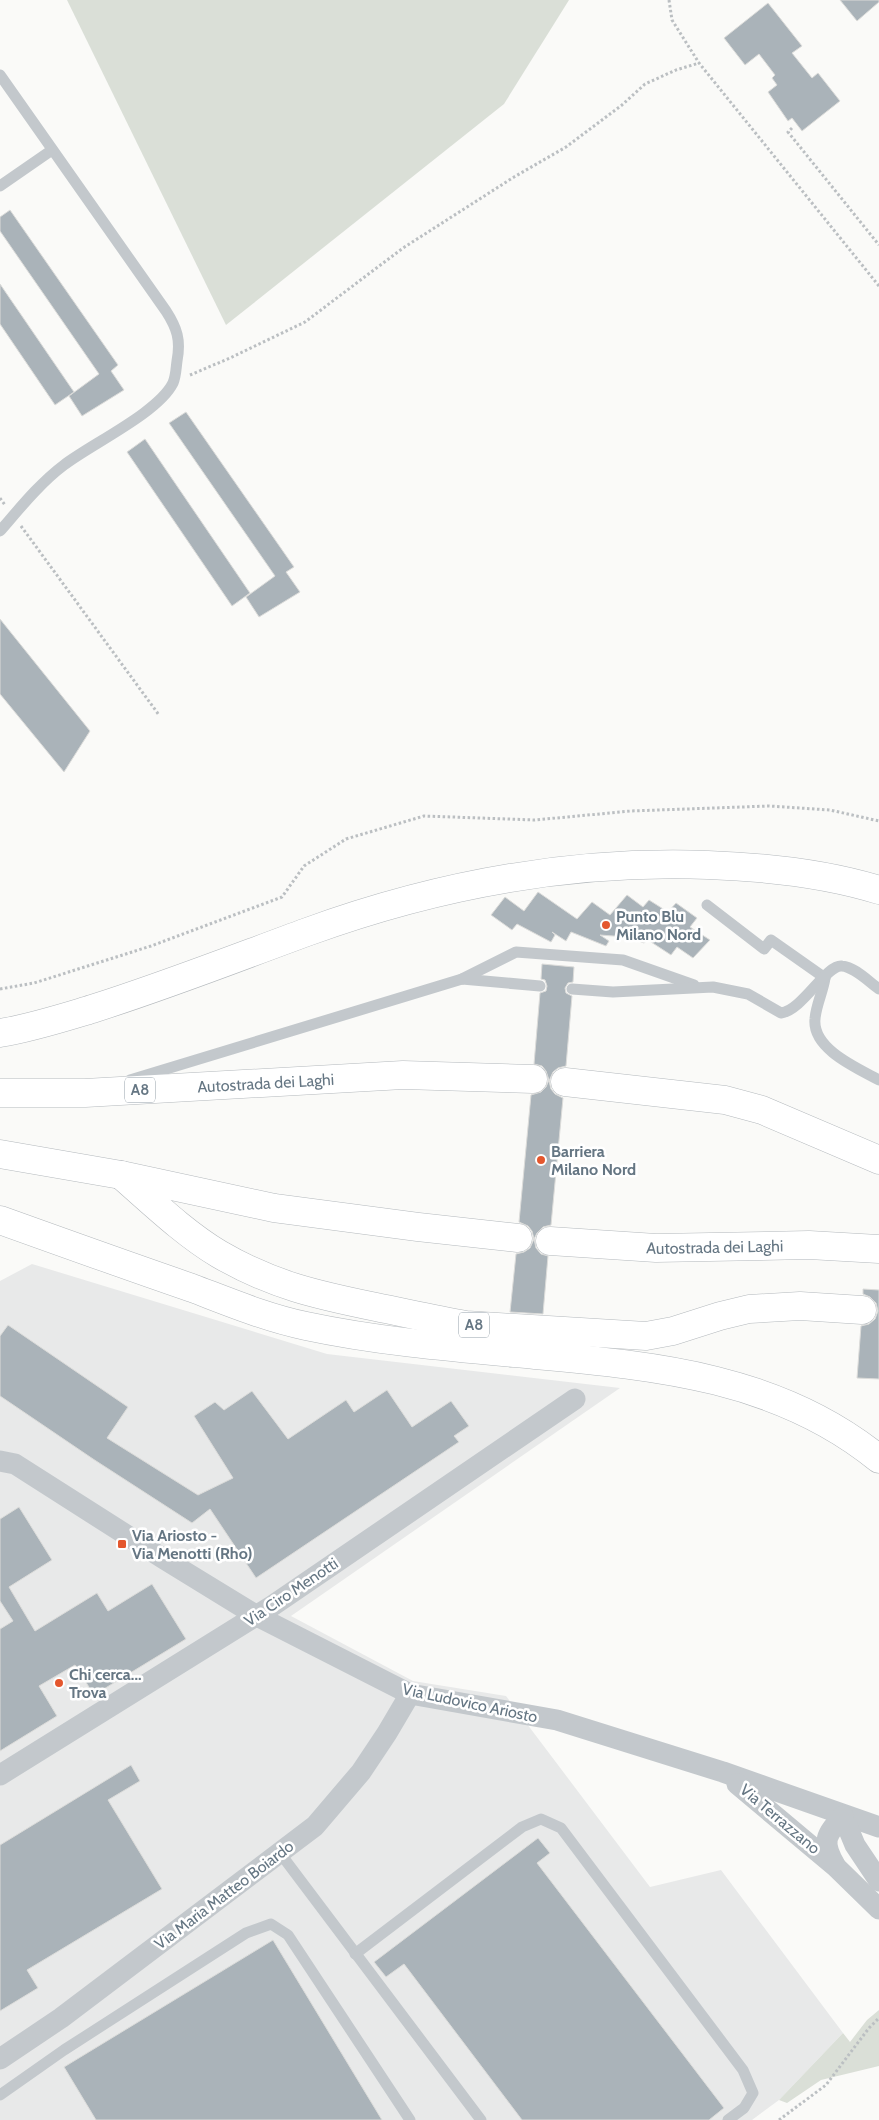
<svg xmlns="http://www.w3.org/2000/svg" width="879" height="2120" viewBox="0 0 879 2120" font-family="Cabin,sans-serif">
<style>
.built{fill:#e8e9e9}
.green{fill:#dadfd7}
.building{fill:#aab3b9;stroke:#dcdcda}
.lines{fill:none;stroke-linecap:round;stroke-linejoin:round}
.motorway-casing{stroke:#b4b9bd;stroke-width:29}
.path{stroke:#bbbfc2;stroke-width:3;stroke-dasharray:2.5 2.5;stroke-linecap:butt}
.service{stroke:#c3c8cc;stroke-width:11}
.minor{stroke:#c3c8cc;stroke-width:21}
.motorway{stroke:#fff;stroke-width:28}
.poi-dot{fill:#e4572e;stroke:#fff;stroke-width:2}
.labels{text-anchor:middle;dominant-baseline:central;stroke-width:5;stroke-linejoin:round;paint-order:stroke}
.shield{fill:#fff;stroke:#939fa8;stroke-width:1}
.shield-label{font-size:15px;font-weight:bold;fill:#657683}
.poi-label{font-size:16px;font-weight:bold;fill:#657683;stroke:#fff;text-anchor:start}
.street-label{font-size:16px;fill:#657683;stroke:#fff}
</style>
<rect width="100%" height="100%" fill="#fafaf8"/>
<polygon class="built" points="32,1264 327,1354 620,1388 291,1616 413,1681 506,1696 650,1887 721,1870 843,2033 779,2100 752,2120 0,2120 0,1281"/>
<g class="green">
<polygon points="67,0 569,0 504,104 226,325"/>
<polygon points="879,2010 879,2066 821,2080 787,2103 779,2100 843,2033 850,2042 867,2020"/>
</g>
<g class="building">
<polygon points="840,0 879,0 879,2 857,21"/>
<polygon points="768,3 802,46 792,53 812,78 818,73 840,101 802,131 792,118 788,121 768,92 777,85 772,78 775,75 759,54 745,65 724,38"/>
<polygon points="10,210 118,365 111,371 124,390 82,416 69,396 99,374 0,231 0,217"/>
<polygon points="0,284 74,392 55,405 0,324"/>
<polygon points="186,412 294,567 286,572 300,592 259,617 246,597 275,576 169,423"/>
<polygon points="145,439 250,593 232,606 127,452"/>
<polygon points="0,619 90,731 64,772 0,694"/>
<polygon points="538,892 577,919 592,902 610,915 627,895 643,907 649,900 668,912 676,903 697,918 690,927 710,940 693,958 677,947 671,955 648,940 644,943 627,937 600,935 609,941 606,946 571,932 566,941 552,932 555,935 551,942 517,924 512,930 491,915 505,897 524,911"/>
<polygon points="542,964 574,967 573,982 568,983 565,988 566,993 572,996 566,1066 558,1068 553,1072 549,1081 551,1089 555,1094 563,1098 551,1225 543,1227 537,1233 534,1239 536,1248 541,1254 548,1256 543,1314 510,1312 516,1254 524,1252 530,1248 534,1239 532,1231 528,1226 519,1222 531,1095 541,1092 546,1087 549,1080 546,1071 542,1066 534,1064 540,993 546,991 547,986 545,980 541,979"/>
<polygon points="863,1289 879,1290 879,1379 857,1378 861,1326 869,1324 875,1319 878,1311 876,1303 870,1297 863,1294"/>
<polygon points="8,1325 128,1407 107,1438 198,1495 233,1478 194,1416 215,1402 224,1410 252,1391 288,1439 346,1400 354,1412 387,1390 412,1427 451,1401 469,1426 454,1436 459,1442 256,1578 210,1509 192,1523 93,1459 0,1396 0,1336"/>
<polygon points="19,1507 52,1560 9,1587 35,1631 97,1593 108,1611 152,1584 186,1639 94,1695 75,1665 39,1686 57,1716 0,1751 0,1629 13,1621 0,1601 0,1519"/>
<polygon points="131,1765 140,1781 108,1800 162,1889 27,1970 38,1988 0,2011 0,1845"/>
<polygon points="538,1838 550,1853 537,1863 724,2108 709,2120 522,2120 404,1964 386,1977 374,1962"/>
<polygon points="273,1940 382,2120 96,2120 64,2067"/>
</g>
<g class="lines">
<defs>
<g id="motorway">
<path d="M0,1033C31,1028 62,1018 92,1009C165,986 236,958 307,932C436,885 571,860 708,865C765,867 824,873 879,890"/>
<polyline points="565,1082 725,1100 762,1110 879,1160"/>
<path id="s1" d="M0,1093H85L403,1075L533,1079"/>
<polyline points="0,1154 121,1175 274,1208 418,1227 518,1238"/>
<path d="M121,1175C152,1202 184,1233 219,1254C272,1285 317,1295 376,1307C406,1313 436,1320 466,1325L646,1336L673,1331L720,1316L749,1309L800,1306L862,1310"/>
<path d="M0,1220C64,1243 128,1266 192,1288C229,1302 267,1318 306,1326C381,1342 458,1348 535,1355C658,1366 780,1378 879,1459"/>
<path id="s2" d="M550,1241L656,1248L809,1245L879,1249"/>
</g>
</defs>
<use href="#motorway" class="motorway-casing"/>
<g class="path">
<polyline points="669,0 672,20 699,63 879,286"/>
<polyline points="792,128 788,132 879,245"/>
<polyline points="190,375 230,358 305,322 403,248 514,177 566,147 622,105 645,84 676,70 699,63"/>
<polyline points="0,498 5,505"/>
<polyline points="21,526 159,715"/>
<polyline points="0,989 34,983 151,946 282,897 304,866 346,839 424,816 535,820 631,811 769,806 830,810 879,821"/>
<polyline points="779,2120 826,2085 869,2028 879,2018"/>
</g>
<g class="service">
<path d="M0,75L166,311C177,328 181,340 177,361C176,368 176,376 173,383C158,413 91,444 64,465C40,483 20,508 0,531"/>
<polyline points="0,186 52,150"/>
<polyline points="707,905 764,949 771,940 825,978"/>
<path d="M825,978C823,992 816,1005 815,1019C812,1049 857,1068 879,1080"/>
<polyline points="462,979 516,952 623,960 694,985"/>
<path d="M572,989L613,992L713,987L748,994L781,1013C803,1010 826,964 842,966C855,967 869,982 879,989"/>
<polyline points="130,1080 462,979 540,986"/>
<polyline points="280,1853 481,2120"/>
<polyline points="355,1954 522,1827 541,1819 561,1828 743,2070 753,2093 744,2108 728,2120"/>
<polyline points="0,2095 64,2050 246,1933 271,1924 288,1935 410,2120"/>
</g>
<g class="minor">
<polyline points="0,1461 15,1464 164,1559 257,1616 410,1694 557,1720 723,1772 879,1827"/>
<polyline points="0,1775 272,1606 575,1399"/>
<polyline points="737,1784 836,1867 879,1909"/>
<polyline points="843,1816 855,1845 879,1881"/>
<path d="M835,1865C821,1841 826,1835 843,1816"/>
<polyline points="0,2059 61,2018 315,1826 361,1772 387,1733 410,1694"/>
</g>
<use href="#motorway" class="motorway"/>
</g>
<g class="poi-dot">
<circle cx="606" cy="925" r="5"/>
<circle cx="541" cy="1160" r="5"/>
<rect x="117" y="1539" width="10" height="10" rx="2.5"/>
<circle cx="59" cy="1683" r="5"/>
</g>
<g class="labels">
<g class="shield">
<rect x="125" y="1077.5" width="30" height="25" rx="4"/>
<rect x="459" y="1312.5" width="30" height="25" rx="4"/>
</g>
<g class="shield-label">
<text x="140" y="1090">A8</text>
<text x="474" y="1325">A8</text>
</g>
<g class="poi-label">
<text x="616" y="916">Punto Blu<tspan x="616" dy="18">Milano Nord</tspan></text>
<text x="551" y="1151">Barriera<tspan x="551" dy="18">Milano Nord</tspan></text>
<text x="132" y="1535">Via Ariosto -<tspan x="132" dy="18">Via Menotti (Rho)</tspan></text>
<text x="69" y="1674">Chi cerca...<tspan x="69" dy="18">Trova</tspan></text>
</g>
<g class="street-label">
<text stroke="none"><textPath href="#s1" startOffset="266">Autostrada dei Laghi</textPath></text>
<text stroke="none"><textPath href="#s2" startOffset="165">Autostrada dei Laghi</textPath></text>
<text transform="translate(291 1592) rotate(-34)">Via Ciro Menotti</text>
<text transform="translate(470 1703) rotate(12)">Via Ludovico Ariosto</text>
<text transform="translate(780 1819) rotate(40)">Via Terrazzano</text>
<text transform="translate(224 1895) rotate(-37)">Via Maria Matteo Boiardo</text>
</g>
</g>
</svg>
